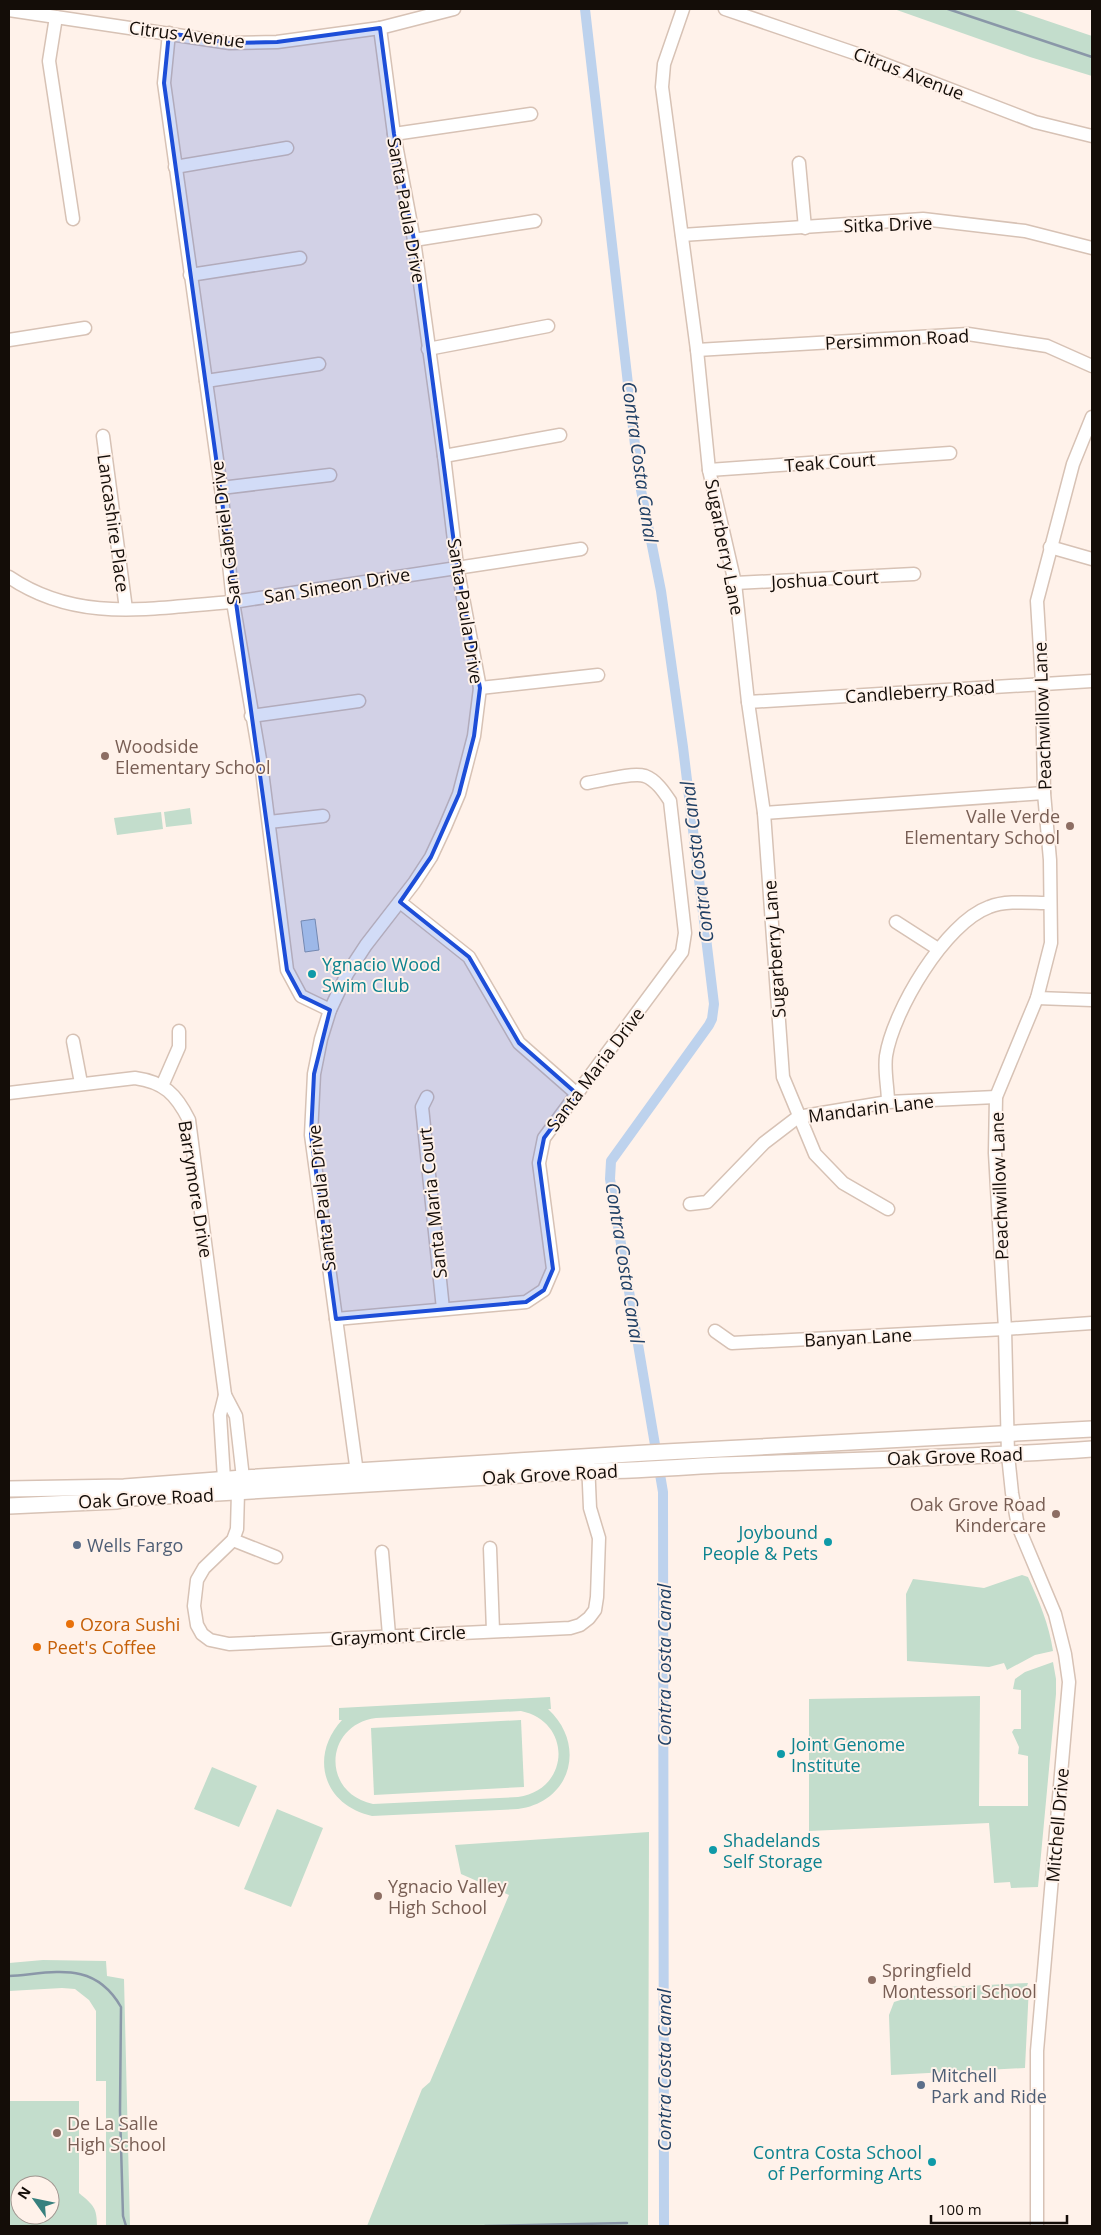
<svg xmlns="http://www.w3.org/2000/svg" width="1101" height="2235" viewBox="0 0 1101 2235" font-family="'Open Sans',sans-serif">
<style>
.green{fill:#c3ddcc;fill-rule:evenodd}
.water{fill:#bdd2ed;stroke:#8a97a8}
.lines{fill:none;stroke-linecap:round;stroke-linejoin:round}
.stream{stroke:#8a97a8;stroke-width:2.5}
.canal{stroke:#bdd2ed;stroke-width:10}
.minor-casing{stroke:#d7c2b5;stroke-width:15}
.major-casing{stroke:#d7c2b5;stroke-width:18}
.minor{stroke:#fff;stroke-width:12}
.major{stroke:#fff;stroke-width:15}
.marked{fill:#1d4ed8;fill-opacity:0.2;stroke:#1d4ed8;stroke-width:4;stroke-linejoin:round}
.education-dot{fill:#8d6e63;stroke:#fff2ea;stroke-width:2}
.culture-dot{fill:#0f9aa8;stroke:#fff2ea;stroke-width:2}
.service-dot{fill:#5c6f8a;stroke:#fff2ea;stroke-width:2}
.food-dot{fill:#e8710a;stroke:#fff2ea;stroke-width:2}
.labels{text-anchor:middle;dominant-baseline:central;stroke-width:4;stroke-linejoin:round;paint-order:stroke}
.street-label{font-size:18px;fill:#140d08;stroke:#fff2ea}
.education-label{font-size:18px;fill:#785e54;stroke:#fff2ea;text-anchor:start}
.culture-label{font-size:18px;fill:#0d838f;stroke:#fff2ea;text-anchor:start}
.service-label{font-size:18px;fill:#4e5e75;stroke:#fff2ea;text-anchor:start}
.food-label{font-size:18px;fill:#c56008;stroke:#fff2ea;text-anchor:start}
.water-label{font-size:19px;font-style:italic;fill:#214065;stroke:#fff2ea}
</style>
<rect width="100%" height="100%" fill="#fff2ea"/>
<g class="green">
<polygon points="894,9 1012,9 1092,36 1092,76 1030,57"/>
<polygon points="190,808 192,824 166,827 164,812"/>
<polygon points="161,812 163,829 117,835 114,818"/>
<path d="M1022,1575L1028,1577C1039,1601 1049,1624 1053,1651L1035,1655L1007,1670L1004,1663L989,1667L907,1661L906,1594L913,1579L984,1588Z"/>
<polygon points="1053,1662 1056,1679 1056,1694 1038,1887 1011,1888 1010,1882 994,1883 989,1823 809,1831 809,1699 980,1696 979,1806 1028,1806 1028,1756 1018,1754 1019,1747 1012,1732 1014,1729 1021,1729 1021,1690 1013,1689 1015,1679 1025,1672"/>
<path d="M550,1697L551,1709H548C587,1745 571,1802 518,1809L372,1816C323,1805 309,1756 342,1720H339V1708ZM521,1711C573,1722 570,1790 518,1797L373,1804C321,1793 324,1725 376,1718Z"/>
<polygon points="521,1720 524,1787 374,1795 371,1728"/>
<polygon points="212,1767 257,1786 239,1827 194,1809"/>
<polygon points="277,1809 323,1828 291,1907 244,1889"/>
<polygon points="649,1832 648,2226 367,2226 422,2089 430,2082 509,1895 461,1874 455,1845"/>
<polygon points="43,1960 106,1961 107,1976 124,1979 130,2226 106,2226 106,2081 96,2081 96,2011 89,2000 75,1989 62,1988 9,1991 9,1963"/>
<polygon points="1028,1983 1027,1986 1029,1986 1025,2068 891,2075 889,2015 894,2002 916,1995 923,1988"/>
<path d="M9,2101H79V2193C93,2205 97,2207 97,2226H9ZM20,2185H50V2215H20Z"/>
</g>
<polygon class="water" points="315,919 319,950 305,952 301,921"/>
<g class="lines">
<g class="stream">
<polyline points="948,9 1092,57"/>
<path d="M9,1976C55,1973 94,1960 121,2007L120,2111L123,2216L126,2226"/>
<polyline points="485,2226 627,2223"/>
</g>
<polyline class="canal" points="585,9 639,480 661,591 683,747 714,1004 712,1019 709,1025 611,1161 610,1179 663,1492 664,2226"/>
<defs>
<g id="minor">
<polyline points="683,9 664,64 662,87 697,350 709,470 735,583 748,702 764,813 783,1077 815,1154 843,1183 888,1209"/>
<polyline points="725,9 866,57 1035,122 1092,136"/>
<polyline points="9,10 230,43 277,42 380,28 454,9"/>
<polyline points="56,17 49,61 73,219"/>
<polyline points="169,33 164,83 221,488 233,602 262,771 287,970 301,996 330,1010"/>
<polyline points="394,134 531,114"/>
<polyline points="799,163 805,228"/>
<polyline points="175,167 287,148"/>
<polyline points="682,235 923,219 1025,231 1092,248"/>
<polyline points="414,240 535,221"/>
<polyline points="190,275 300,258"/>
<polyline points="9,340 85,328"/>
<polyline points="428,349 548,326"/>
<polyline points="697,350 968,334 1047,346 1092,366"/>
<polyline points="206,381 319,364"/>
<polyline points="103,436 126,609"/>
<polyline points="444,456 560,435"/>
<polyline points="709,470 950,453"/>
<polyline points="221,488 330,475"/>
<polyline points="1050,547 1092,559"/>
<path d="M9,577C80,625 154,607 233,602L581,549"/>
<polyline points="735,583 914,574"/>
<polyline points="480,688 598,675"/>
<polyline points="748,702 1092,681"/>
<polyline points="251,716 359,701"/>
<polyline points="764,813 1044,793"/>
<polyline points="269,822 323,816"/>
<polyline points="400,902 469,957 519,1043 577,1094"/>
<polyline points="896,922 938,949"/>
<polyline points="1037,998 1092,1000"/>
<polyline points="73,1041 81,1083"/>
<polyline points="162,1086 179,1047 179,1031"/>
<path d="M9,1093L135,1078C164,1082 176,1094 189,1120L225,1395"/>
<polyline points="427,1097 422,1107 443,1309"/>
<path d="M888,1102C888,1088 884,1071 886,1056C893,1011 945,923 989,907C1007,900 1031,903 1050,903"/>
<polyline points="690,1204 707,1202 764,1143 798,1117 888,1102 996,1097"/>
<path d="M336,1319L526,1302L544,1290L553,1269L539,1163L544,1138L682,952L685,933L670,801C664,792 656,780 645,776C632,772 601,781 587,783"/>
<polyline points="715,1331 732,1343 1005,1329 1092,1323"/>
<polyline points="358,1480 311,1135 314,1074 321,1039 330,1010 347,974 366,945 414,883 431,857 445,827 459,794 474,736 480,688 457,566 444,456 414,240 394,134 380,28"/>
<polyline points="230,1485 224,1479 220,1415 225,1395 236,1416 243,1478 238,1492 237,1529 233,1540 204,1568 197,1580 194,1606 197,1625 202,1634 210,1640 229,1644 570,1628 580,1625 589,1618 595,1610 597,1597 599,1538 590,1508 588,1462"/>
<polyline points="233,1540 276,1557"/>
<polyline points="490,1548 493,1631"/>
<polyline points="382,1552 389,1635"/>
<polyline points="1037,2226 1037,2051 1069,1682 1065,1654 1055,1614 1018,1526 1012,1493 1008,1455 1005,1329 995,1153 996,1097 1037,998 1051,943 1050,860 1044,793 1042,683 1037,601 1073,464 1092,417"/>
</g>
<g id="major">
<polyline points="9,1489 124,1487 243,1478 646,1453 1092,1429"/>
<path d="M9,1506L117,1501L132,1498L588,1471C643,1471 697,1465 751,1464C865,1460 979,1457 1092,1449"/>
</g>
</defs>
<use href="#minor" class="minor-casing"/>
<use href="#major" class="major-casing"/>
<use href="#minor" class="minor"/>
<use href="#major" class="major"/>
</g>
<path class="marked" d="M380,28L394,134L414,240L457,566L480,688L474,736L459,794L431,857L400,902L469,957L519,1043L577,1094L544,1138L539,1163L553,1269L544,1290L526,1302L336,1319L311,1135L314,1074L330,1010L301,996L287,970L164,83L169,33L230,43L277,42Z"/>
<g class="education-dot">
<circle cx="105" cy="756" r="5"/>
<circle cx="1070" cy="826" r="5"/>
<circle cx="1056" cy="1514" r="5"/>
<circle cx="378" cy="1896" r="5"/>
<circle cx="872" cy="1980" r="5"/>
<circle cx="57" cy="2133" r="5"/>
</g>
<g class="culture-dot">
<circle cx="312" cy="974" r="5"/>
<circle cx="828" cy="1542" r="5"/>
<circle cx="781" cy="1754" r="5"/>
<circle cx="713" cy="1850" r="5"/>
<circle cx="932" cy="2162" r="5"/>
</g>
<g class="service-dot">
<circle cx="77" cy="1545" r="5"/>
<circle cx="921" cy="2085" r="5"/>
</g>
<g class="food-dot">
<circle cx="70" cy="1624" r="5"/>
<circle cx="37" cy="1647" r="5"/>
</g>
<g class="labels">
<g class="street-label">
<text transform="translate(187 34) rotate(7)">Citrus Avenue</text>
<text transform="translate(909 73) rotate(21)">Citrus Avenue</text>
<text transform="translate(407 210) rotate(80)">Santa Paula Drive</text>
<text transform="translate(888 224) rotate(-2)">Sitka Drive</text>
<text transform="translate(897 339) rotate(-3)">Persimmon Road</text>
<text transform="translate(830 462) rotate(-4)">Teak Court</text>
<text transform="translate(114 523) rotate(82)">Lancashire Place</text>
<text transform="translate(225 533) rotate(-97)">San Gabriel Drive</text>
<text transform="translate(725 547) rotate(79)">Sugarberry Lane</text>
<text transform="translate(825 579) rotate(-3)">Joshua Court</text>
<text transform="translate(337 585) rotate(-9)">San Simeon Drive</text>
<text transform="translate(466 611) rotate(81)">Santa Paula Drive</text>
<text transform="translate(920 691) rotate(-4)">Candleberry Road</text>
<text transform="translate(1042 716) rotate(-92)">Peachwillow Lane</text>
<text transform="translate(774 949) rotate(-94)">Sugarberry Lane</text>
<text transform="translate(595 1069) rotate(-53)">Santa Maria Drive</text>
<text transform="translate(871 1108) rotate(-7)">Mandarin Lane</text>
<text transform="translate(999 1186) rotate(-92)">Peachwillow Lane</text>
<text transform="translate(196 1189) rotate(81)">Barrymore Drive</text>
<text transform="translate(321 1198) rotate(-96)">Santa Paula Drive</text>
<text transform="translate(432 1203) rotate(-96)">Santa Maria Court</text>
<text transform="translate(858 1337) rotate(-3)">Banyan Lane</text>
<text transform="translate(955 1456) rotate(-2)">Oak Grove Road</text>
<text transform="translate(550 1474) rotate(-3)">Oak Grove Road</text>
<text transform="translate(146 1498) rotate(-3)">Oak Grove Road</text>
<text transform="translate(398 1635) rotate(-3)">Graymont Circle</text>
<text transform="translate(1057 1825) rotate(-85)">Mitchell Drive</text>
</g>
<g class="education-label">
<text x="115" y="746">Woodside<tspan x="115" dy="21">Elementary School</tspan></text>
<text x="1060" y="816" text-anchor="end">Valle Verde<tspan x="1060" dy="21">Elementary School</tspan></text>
<text x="1046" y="1504" text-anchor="end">Oak Grove Road<tspan x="1046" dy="21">Kindercare</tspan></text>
<text x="388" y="1886">Ygnacio Valley<tspan x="388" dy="21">High School</tspan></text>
<text x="882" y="1970">Springfield<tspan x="882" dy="21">Montessori School</tspan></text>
<text x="67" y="2123">De La Salle<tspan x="67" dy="21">High School</tspan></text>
</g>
<g class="culture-label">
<text x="322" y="964">Ygnacio Wood<tspan x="322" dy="21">Swim Club</tspan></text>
<text x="818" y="1532" text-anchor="end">Joybound<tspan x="818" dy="21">People &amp; Pets</tspan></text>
<text x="791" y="1744">Joint Genome<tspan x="791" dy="21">Institute</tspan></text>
<text x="723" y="1840">Shadelands<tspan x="723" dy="21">Self Storage</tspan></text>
<text x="922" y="2152" text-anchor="end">Contra Costa School<tspan x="922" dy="21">of Performing Arts</tspan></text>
</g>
<g class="service-label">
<text x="87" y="1545">Wells Fargo</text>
<text x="931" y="2075">Mitchell<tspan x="931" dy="21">Park and Ride</tspan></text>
</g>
<g class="food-label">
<text x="80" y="1624">Ozora Sushi</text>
<text x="47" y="1647">Peet's Coffee</text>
</g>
<g class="water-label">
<text transform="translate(640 462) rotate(82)">Contra Costa Canal</text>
<text transform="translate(697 862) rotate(-97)">Contra Costa Canal</text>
<text transform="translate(625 1263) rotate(81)">Contra Costa Canal</text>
<text transform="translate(664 1665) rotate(-90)">Contra Costa Canal</text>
<text transform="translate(664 2070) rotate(-90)">Contra Costa Canal</text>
</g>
</g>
<rect width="1101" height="2235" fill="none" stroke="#140d08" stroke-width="20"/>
<g transform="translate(35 2200) rotate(303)"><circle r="24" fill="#fff2ea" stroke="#a19690"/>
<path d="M0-4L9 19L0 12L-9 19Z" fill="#38807e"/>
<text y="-8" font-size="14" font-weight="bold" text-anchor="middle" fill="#140d08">N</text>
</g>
<path d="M931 2215v8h136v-8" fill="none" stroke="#140d08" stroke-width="2.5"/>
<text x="938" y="2215" font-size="15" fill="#140d08" stroke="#fff2ea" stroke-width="4" paint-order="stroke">100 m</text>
</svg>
